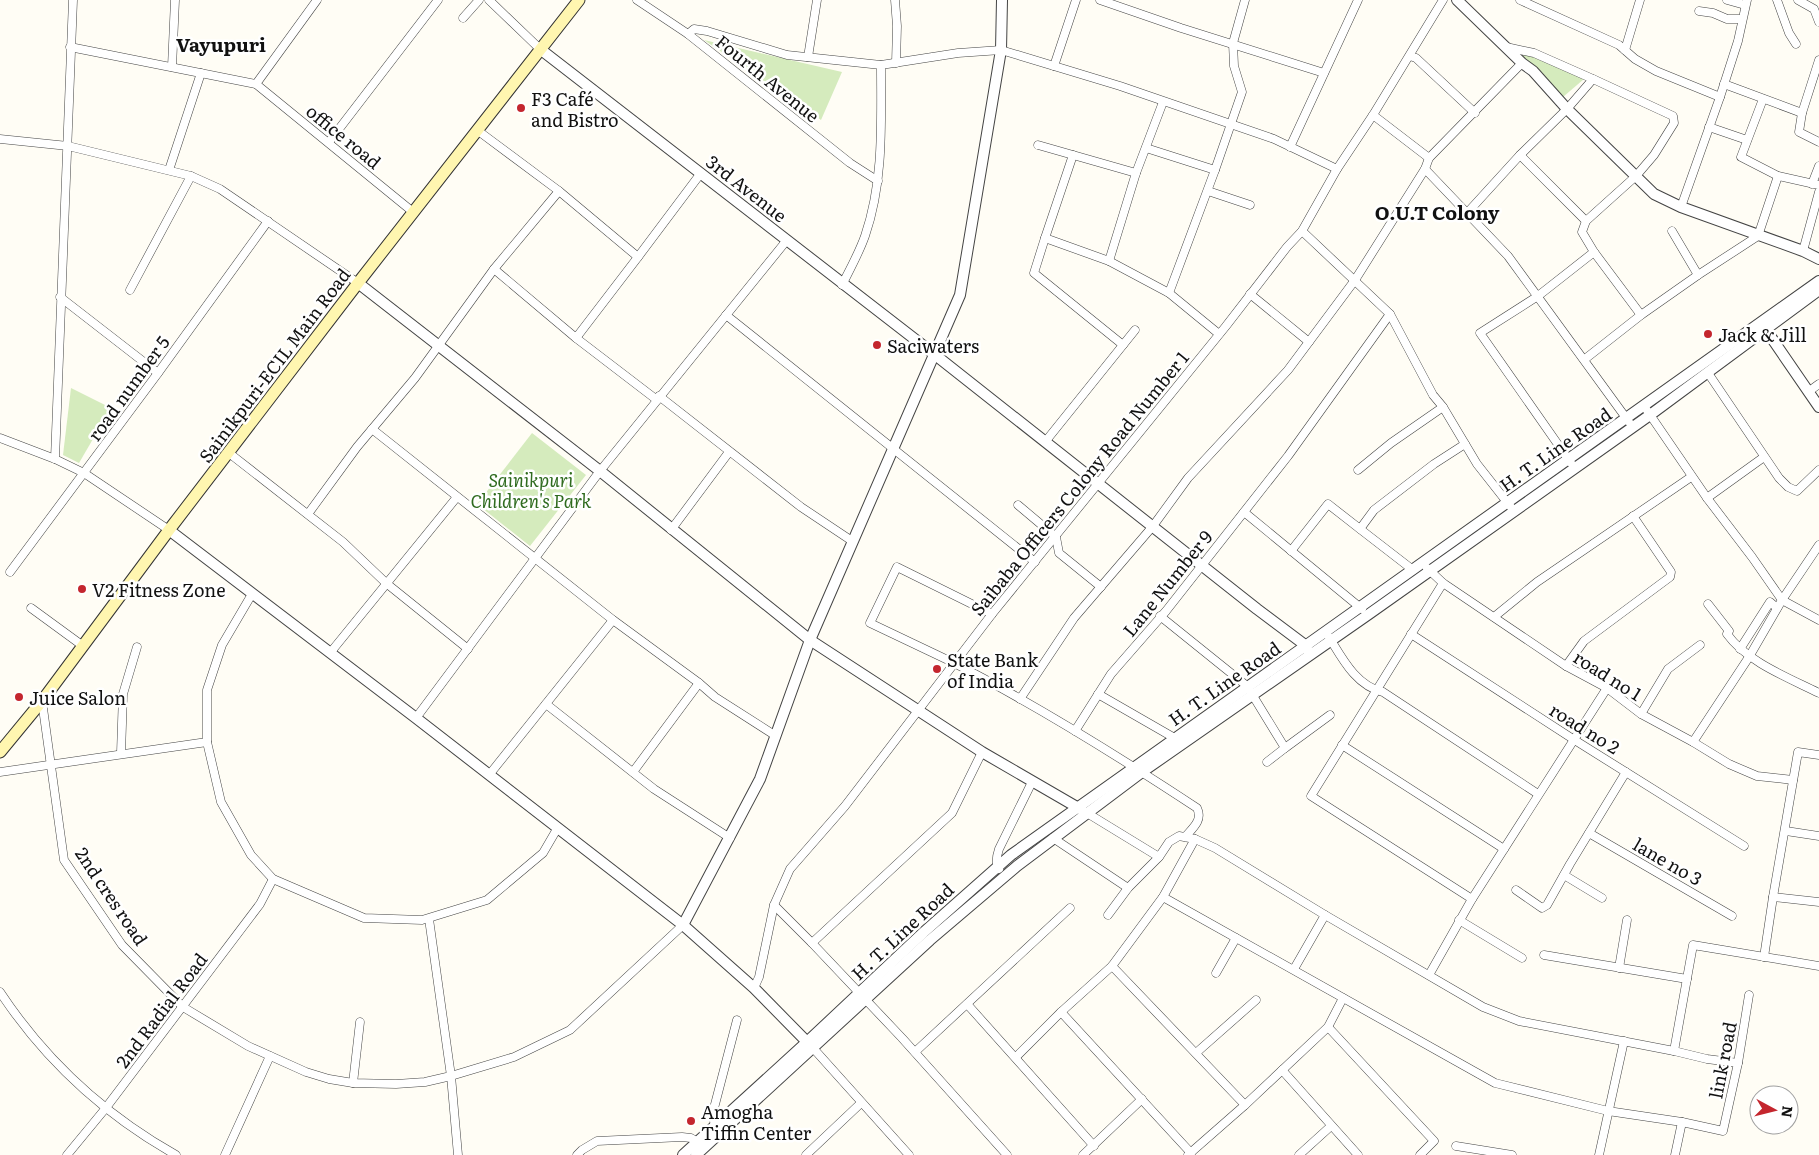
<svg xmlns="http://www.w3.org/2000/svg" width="1819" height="1155" viewBox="0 0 1819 1155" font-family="Literata,serif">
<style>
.green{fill:#d5ebbd}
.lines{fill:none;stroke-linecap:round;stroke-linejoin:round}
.minor-casing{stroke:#444;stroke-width:9}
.tertiary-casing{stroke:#444;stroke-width:12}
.secondary-casing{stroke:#333;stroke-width:13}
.minor{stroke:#fff;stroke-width:8}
.tertiary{stroke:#fff;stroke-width:10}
.secondary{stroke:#fff6b0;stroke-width:11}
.poi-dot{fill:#c4262e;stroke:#fff;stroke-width:2}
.labels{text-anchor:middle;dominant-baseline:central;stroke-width:5;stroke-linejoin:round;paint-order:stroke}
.street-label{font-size:18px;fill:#111;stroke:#fff}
.poi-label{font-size:18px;fill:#111;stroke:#fff;text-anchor:start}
.park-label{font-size:18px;font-style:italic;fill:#2f6b1f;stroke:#fff}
.neighbourhood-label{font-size:19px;font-weight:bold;fill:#111;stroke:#fff}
</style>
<rect width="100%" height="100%" fill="#fffdf5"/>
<g class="green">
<polygon points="704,40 842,72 821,120"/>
<polygon points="1521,54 1533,57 1584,79 1563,97"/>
<polygon points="71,388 111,408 79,463 63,455"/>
<polygon points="532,433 586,475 530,546 477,504"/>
</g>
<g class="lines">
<defs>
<g id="minor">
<polyline points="489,0 540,49"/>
<polyline points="637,0 688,34 850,163 878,181"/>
<polyline points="895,0 897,26 896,63"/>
<polyline points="1100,0 1181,28 1324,73"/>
<polyline points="1520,0 1619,45 1635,59 1656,71 1720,97"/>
<polyline points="1727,0 1745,5"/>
<polyline points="1777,0 1789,33 1796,44"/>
<polyline points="1798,0 1814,9 1819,22"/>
<polyline points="1699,11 1713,13 1727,19 1742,19"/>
<polyline points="463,18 479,0"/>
<polyline points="688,34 694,29 707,31 787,55 881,65 958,53 1001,50 1120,86 1274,139 1337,169"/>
<polyline points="70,47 256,84 317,0"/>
<polyline points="1506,47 1534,53 1593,79"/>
<polyline points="1625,50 1640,0"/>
<polyline points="1410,56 1416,58 1475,113"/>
<polyline points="808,57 817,0"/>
<polyline points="1819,60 1802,113 1799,132 1819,142"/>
<polyline points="1054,66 1076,0"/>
<polyline points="172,67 175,0"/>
<polyline points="256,84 413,212"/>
<polyline points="1724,84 1802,113"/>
<polyline points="1763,99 1741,157 1778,176 1819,185"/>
<polyline points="1373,115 1429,158"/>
<polyline points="1709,127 1747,140"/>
<polyline points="477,130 559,191"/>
<polyline points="0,139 68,146 191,176 220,189 358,283"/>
<polyline points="329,142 438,0"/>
<polyline points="1038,145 1136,173"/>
<polyline points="1290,147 1358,0"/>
<polyline points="1146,148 1215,170 1242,92 1234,66 1233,43 1245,0"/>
<polyline points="1073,155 1045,238 1109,261 1136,173 1163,102"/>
<polyline points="1520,155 1586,221"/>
<polyline points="1425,169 1508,256 1629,422"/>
<polyline points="169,170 201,73"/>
<polyline points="1812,184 1819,166"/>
<polyline points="1208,191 1250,205"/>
<polyline points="1681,207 1720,97 1738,41 1747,0"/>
<polyline points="1468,212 1520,155 1567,109 1593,79 1673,116 1674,123 1654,155 1636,176 1586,221 1582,232 1594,252 1641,315"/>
<polyline points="1302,231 1390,314 1433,395 1443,407 1477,464 1514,511"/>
<polyline points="1672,231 1698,275"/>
<polyline points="1045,238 1034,273 1123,345"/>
<polyline points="1803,251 1819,192"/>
<polyline points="1109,261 1169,293 1219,334"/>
<polyline points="494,269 576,338 638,257"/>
<path d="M842,285C850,269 859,253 865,236C884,181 881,123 881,65"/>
<polyline points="130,290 191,176"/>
<polyline points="1169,293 1215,170"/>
<polyline points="1250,294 1309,342"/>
<polyline points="60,297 158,373"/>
<polyline points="726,315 1035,562"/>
<polyline points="576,338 657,400"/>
<polyline points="1585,359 1641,315 1698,275 1758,236 1778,176"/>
<polyline points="1708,373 1779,478 1788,487 1797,491 1819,470"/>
<polyline points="1808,392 1819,384"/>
<polyline points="659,396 801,507 852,541"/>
<polyline points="1644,406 1707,498 1752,557 1782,600 1819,620"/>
<polyline points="372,429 613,620 699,683 715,697 776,736"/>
<polyline points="0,438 55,459 84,473 169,530"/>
<polyline points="1045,442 1135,330"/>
<polyline points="229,453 343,542 386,583 468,649"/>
<polyline points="55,459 73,0"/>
<polyline points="1571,463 1480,333 1538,296 1594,252"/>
<polyline points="1358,470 1391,443 1443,407"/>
<polyline points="1707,498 1764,457"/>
<polyline points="1018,505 1056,537 1059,553 1101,587"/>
<polyline points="1244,512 1362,609"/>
<polyline points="308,514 357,447 415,378 494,269 559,191 638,257 701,173"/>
<polyline points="1360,529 1413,570"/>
<polyline points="671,530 729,452"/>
<polyline points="1291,551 1328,504 1360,529 1374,510 1434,464 1465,444"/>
<polyline points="1427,568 1443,583 1566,666 1607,688 1641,714 1693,742 1729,764 1757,776 1793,780"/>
<polyline points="10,572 158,373 268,221"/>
<polyline points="1443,583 1311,796 1472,899"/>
<polyline points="252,594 222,645 207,690 207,742 221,802 251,855 273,879 364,918 422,920 487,900 543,853 557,829"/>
<path d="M1708,604L1729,631L1727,634C1747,662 1789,678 1819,693"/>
<polyline points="31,608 83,646"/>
<path d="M992,614L897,567L870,623C897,636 925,649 952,662C1037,705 1118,756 1197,808C1203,820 1193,828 1185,837"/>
<polyline points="1160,616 1247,686 1285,748 1267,762"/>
<polyline points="1494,617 1537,582 1691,477"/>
<polyline points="1411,634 1573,739 1744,846"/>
<path d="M1329,637C1342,658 1356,686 1383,692L1538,794"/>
<polyline points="1740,649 1770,602 1777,608"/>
<polyline points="330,653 457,497"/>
<polyline points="1566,666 1584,641 1670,577 1671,572 1633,516"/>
<polyline points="1098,694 1178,740"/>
<polyline points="1020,699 1074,618 1153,526 1188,478 1288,370 1355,280 1425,169 1429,158 1522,63"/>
<polyline points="42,701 64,860 122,945 183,1007 248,1046 306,1072 329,1079 353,1083 396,1084 425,1082 451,1076 514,1057 570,1030 683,925"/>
<polyline points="546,704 654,789 730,838"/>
<polyline points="1641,714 1668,669 1700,645"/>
<polyline points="416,718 600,471 787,240"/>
<polyline points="1075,731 1111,674 1166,611 1288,456 1390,314"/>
<polyline points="1693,742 1749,657 1782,600 1819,545"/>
<polyline points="1342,745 1504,849"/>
<polyline points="1285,748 1330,715"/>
<polyline points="982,752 952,813 812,943 902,1038 1007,1155"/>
<polyline points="121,753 123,694 137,647"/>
<polyline points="0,772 207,742"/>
<polyline points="633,772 699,683"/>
<polyline points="489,775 613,620"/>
<polyline points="1087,813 1159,857"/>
<polyline points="1786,831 1819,836"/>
<polyline points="1589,833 1732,916"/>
<polyline points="1053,838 1128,888"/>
<path d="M999,869C995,864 997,855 999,849L1032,782"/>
<polyline points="1564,875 1602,898"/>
<polyline points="1516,890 1542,908 1547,905 1570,864 1626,772"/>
<polyline points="1163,897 1495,1083 1608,1111 1682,1122 1723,1131 1738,1063 1749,995"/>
<polyline points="1773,897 1819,902"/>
<polyline points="774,905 812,943"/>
<polyline points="1108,915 1128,888 1159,857 1169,842 1179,836 1195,839 1215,848 1325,915 1483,1007 1519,1021 1674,1051 1707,1059 1738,1063"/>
<polyline points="429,919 451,1076 458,1155"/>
<polyline points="1459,920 1522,958"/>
<polyline points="1544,955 1687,979"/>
<polyline points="1764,957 1773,897 1798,752 1819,755"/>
<polyline points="1112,966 1245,1105"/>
<polyline points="1619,968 1627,920"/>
<polyline points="1294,969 1325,915"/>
<polyline points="1216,973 1236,938"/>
<polyline points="1429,975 1472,899 1607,688"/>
<polyline points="754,988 759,977 774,905 790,869 845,806 992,614 1226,326 1287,247 1302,231 1337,169 1373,115 1443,0"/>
<path d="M0,992C45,1060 105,1115 176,1155"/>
<polyline points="967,1004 1094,1146"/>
<polyline points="1061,1012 1191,1153"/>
<polyline points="1328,1027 1434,1141 1420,1155"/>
<polyline points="813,1048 909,1155"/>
<polyline points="1674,1051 1693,945 1819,966"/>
<polyline points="915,1052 1070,908"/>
<polyline points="1196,1053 1256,1000"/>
<polyline points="1016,1057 1061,1012 1112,966 1163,897 1195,839"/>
<polyline points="1282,1070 1358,1155"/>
<polyline points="353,1083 360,1022"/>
<polyline points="715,1129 713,1112 737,1020"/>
<polyline points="1456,1146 1512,1155"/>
<polyline points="67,1155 105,1109 260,904 273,879"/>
<polyline points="225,1155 270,1056"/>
<polyline points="577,1155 582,1150 597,1141 682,1137 691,1138 701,1144"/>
<polyline points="806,1155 861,1103"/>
<polyline points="1083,1155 1142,1099"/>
<polyline points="1188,1155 1245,1105 1328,1027 1343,998"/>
<polyline points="1299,1155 1331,1126"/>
<polyline points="1599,1155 1624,1041"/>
<polyline points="1675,1155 1682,1122"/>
</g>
<g id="tertiary">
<polyline points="1457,0 1522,63 1533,71 1567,109 1654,194 1681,207 1803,251 1819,259"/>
<polyline points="540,49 934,354 1257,609 1305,645 1308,651"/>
<polyline points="358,283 600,471 810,640 982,752 1082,810"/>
<polyline points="1762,324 1819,407"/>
<polyline points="169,530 416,718 683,925 754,988 811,1046"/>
<polyline points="683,925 760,779 810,640 960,295 1001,50 1002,0"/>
<polyline points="683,1155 807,1042 924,932 1011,855 1819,281"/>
<polyline points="696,1155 930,940 1017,866 1142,772 1369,614 1650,415 1819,290"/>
</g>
<polyline id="secondary" points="0,752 42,701 169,530 358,283 579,0"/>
</defs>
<use href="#minor" class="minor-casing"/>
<use href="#tertiary" class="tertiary-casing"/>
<use href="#secondary" class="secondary-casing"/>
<use href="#minor" class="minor"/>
<use href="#tertiary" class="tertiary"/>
<use href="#secondary" class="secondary"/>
</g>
<g class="poi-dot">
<circle cx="521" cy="108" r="5"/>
<circle cx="1708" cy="334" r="5"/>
<circle cx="877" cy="345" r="5"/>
<circle cx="82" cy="589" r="5"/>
<circle cx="937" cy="669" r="5"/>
<circle cx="19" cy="697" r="5"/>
<circle cx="691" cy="1121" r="5"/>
</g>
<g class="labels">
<g class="street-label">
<text transform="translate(768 78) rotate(39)">Fourth Avenue</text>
<text transform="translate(344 136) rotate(39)">office road</text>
<text transform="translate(747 188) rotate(38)">3rd Avenue</text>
<text transform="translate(274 365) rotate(-53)">Sainikpuri-ECIL Main Road</text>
<text transform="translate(128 388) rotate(-54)">road number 5</text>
<text transform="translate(1555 449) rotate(-35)">H. T. Line Road</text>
<text transform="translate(1079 483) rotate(-51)">Saibaba Officers Colony Road Number 1</text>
<text transform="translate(1167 583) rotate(-51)">Lane Number 9</text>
<text transform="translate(1608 675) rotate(32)">road no 1</text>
<text transform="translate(1224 683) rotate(-35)">H. T. Line Road</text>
<text transform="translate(1585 728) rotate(32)">road no 2</text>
<text transform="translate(1668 861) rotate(30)">lane no 3</text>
<text transform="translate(112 896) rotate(56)">2nd cres road</text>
<text transform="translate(902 931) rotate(-43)">H. T. Line Road</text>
<text transform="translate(161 1010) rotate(-53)">2nd Radial Road</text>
<text transform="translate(1722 1060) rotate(-79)">link road</text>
</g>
<g class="poi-label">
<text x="531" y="98">F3 Café<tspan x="531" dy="21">and Bistro</tspan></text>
<text x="1718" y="334">Jack &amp; Jill</text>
<text x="887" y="345">Saciwaters</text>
<text x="92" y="589">V2 Fitness Zone</text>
<text x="947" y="659">State Bank<tspan x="947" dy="21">of India</tspan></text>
<text x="29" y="697">Juice Salon</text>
<text x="701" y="1111">Amogha<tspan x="701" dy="21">Tiffin Center</tspan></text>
</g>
<g class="park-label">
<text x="531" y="479">Sainikpuri<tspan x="531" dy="21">Children's Park</tspan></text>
</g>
<g class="neighbourhood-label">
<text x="221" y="44">Vayupuri</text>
<text x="1437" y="212">O.U.T Colony</text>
</g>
</g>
<g transform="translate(1774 1110) rotate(97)"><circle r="24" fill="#ffffff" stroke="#a0a0a0"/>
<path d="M0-4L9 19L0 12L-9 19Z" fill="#c4262e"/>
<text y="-8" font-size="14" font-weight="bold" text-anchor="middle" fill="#111111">N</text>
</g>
</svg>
